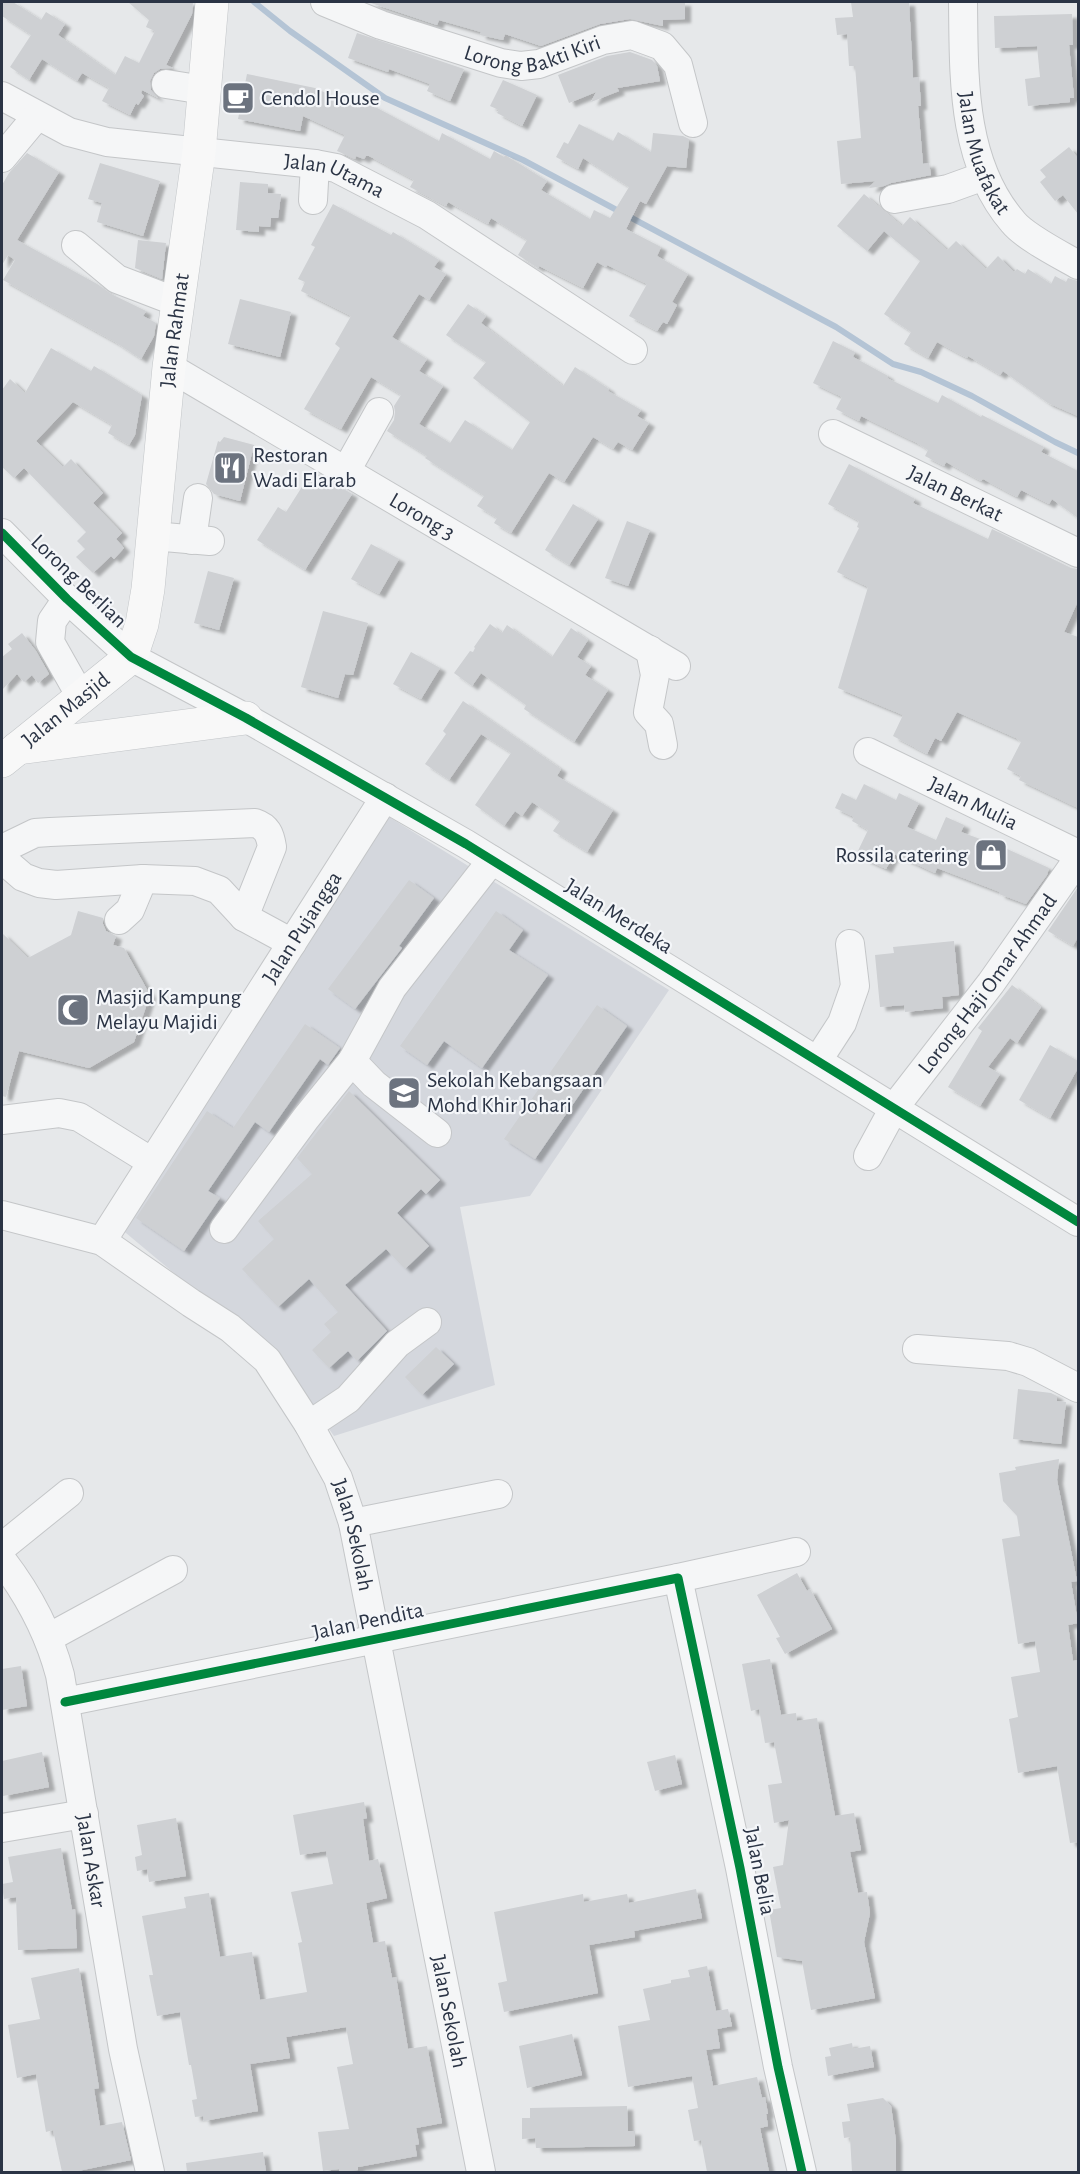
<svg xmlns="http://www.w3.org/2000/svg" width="1080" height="2174" viewBox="0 0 1080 2174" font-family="'Alegreya Sans',sans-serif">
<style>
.built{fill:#d4d7dd}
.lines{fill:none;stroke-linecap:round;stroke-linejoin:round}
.stream{stroke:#b4c4d5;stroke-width:6}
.building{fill:#ced0d3;filter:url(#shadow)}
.minor-casing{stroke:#c4c6c8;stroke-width:30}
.major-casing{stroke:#c2c5c8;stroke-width:34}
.minor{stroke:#f5f6f7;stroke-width:28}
.major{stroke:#f8f8f8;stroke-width:33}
.cycleway-casing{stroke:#f4f6f9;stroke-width:13}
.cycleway{stroke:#00873e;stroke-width:9}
.labels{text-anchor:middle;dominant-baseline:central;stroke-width:4.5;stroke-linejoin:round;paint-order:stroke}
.street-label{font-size:22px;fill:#2b3445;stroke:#f4f6f9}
.poi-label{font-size:22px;fill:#2b3445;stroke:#f4f6f9;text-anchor:start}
</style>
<defs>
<filter id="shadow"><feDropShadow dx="6" dy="4" stdDeviation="1.5" flood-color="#0004"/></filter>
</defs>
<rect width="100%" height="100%" fill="#e6e8ea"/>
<polygon class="built" points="389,817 669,990 530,1196 460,1207 495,1385 334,1436 283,1364 120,1228"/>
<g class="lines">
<polyline class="stream" points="254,2 290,31 385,98 523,160 836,327 893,364 921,372 972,396 1055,442 1078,453"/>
</g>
<g class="building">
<polygon points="2,2 13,2 41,20 46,12 65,24 58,35 115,75 125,56 139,63 155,31 146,27 149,20 128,2 193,2 192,14 166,65 173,68 160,69 154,73 150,81 151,90 158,98 142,90 141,93 144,96 138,105 136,103 130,115 102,101 109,88 82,73 77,81 42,59 29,80 10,67 31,35 2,16"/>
<polygon points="368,2 685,2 685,19 663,20 663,26 630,19 600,24 541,46 505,34 503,40 480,35 481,32 439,20 437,25"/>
<polygon points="851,2 909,2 913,78 919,77 921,106 918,106 923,164 929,163 931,175 891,183 884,186 869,188 875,181 841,184 837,141 861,138 855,66 849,66 847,34 837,35 835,18 853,17"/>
<polygon points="1072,14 1073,45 1069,45 1074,98 1070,98 1070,102 1028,106 1025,79 1040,77 1037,46 995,48 994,16"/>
<polygon points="357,33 464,69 450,101 427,91 430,84 389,69 388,72 348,58"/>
<polygon points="630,52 652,60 657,66 660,81 617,88 619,91 591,102 596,92 569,103 558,75 607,56"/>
<polygon points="247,74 315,88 358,108 362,100 439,141 442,133 490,159 494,151 504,157 505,155 547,181 541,190 590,219 594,210 610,218 629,187 583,158 578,169 556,157 564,142 568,144 579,124 613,141 618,132 651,152 653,133 683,136 689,139 686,168 667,166 646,204 640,201 626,229 661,247 657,256 688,274 672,302 677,305 667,324 663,322 657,331 629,316 647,284 607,265 606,267 597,262 583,288 539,266 538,268 518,255 527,240 491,218 488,224 448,202 446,206 410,187 414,180 369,156 366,156 364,159 356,156 355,159 337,151 345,135 303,116 300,131 238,119"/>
<polygon points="503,80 537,95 522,126 497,113 499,110 490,106"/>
<polygon points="1069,147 1078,158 1078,214 1063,195 1055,201 1040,182 1046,177 1040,170"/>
<polygon points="27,153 59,172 17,240 97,284 111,294 146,311 143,316 156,323 154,336 141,359 115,342 3,280 15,260 8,255 2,265 2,185 9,173"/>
<polygon points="100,163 160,181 143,236 97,222 102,203 88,199"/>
<polygon points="240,182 268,184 268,193 281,194 278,218 271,218 270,227 259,226 259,232 236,230"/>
<polygon points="864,194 902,226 910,217 947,250 956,241 986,269 998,256 1014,272 1017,269 1025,274 1028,269 1051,284 1055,276 1066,282 1068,278 1078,281 1078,416 1048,403 1003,371 1000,375 968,356 967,358 937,342 928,358 904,344 911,332 884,314 920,261 884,231 867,251 837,226"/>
<polygon points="333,204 391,235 393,232 439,260 434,267 446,274 429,300 419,294 392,337 427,359 419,371 443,386 419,424 450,443 465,420 512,450 530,422 473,378 486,362 446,335 468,304 486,316 481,323 563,386 575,367 609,389 608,391 641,410 637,416 649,423 632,450 618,442 613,449 593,437 564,482 549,473 511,533 494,523 497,518 477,506 484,496 425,458 427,456 387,431 394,420 395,412 394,406 401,395 371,377 341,429 304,409 340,348 335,344 351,316 301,291 305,282 298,279 315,247 311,245"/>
<polygon points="138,240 166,243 162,279 135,268"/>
<polygon points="240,299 291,312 280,357 228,344"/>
<polygon points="833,341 855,352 853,357 888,376 887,378 938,403 942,395 981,417 982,415 1044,447 1041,452 1078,471 1078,518 1052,499 1049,504 1021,490 1017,497 983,479 981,481 946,462 944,466 925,456 928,450 917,443 861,416 859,421 836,409 842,397 813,383"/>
<polygon points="51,348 91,371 94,366 142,395 135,435 129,445 108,433 112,425 73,402 36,441 63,467 71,459 103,493 93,503 122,533 116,539 124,548 114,559 111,556 93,573 76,557 85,549 77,541 86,532 24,468 14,478 2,467 2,390 10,379 25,393"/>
<polygon points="224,437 254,445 240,501 214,494 206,484 218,441 220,442"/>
<polygon points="849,464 915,499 913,503 988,539 992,529 1071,568 1078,569 1078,601 1064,632 1078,637 1078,808 1019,780 1021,776 1007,769 1021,742 1016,738 957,712 941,741 935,738 927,754 893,736 903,715 838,688 868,587 837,572 859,528 857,527 859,521 828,504"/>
<polygon points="312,471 352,494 305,570 257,540 278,507 286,512"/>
<polygon points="573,504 598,519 569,565 545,550"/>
<polygon points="627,521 650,530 628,586 605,578"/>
<polygon points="371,544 399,559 379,594 351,579"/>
<polygon points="208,571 234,578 219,630 194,623"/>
<polygon points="323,611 368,623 353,675 345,674 338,698 301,687"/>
<polygon points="490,624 502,633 507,625 552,657 571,628 588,640 577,657 591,666 585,675 608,690 574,742 524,709 526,705 481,673 472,686 454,673 470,651 473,652 475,648 474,647"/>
<polygon points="22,633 36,651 49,674 38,683 32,675 24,682 17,674 2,690 2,657 12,649 8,644"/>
<polygon points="411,652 440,668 421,699 393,684"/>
<polygon points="463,701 561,769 557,776 613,810 587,852 553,831 560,821 532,802 522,816 515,811 504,826 475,805 511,753 481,734 449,780 425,764 446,734 443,731"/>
<polygon points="864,784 896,800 899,793 919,803 907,827 936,840 946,817 964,825 961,832 1007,849 1049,868 1047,875 1026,904 999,894 1000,892 937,868 935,873 894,854 886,869 856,855 868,830 852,821 854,817 835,808 842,793 856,800"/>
<polygon points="409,880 434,898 399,946 402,948 355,1009 328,989"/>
<polygon points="1078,887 1078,937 1073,946 1048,931"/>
<polygon points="78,911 103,918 103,924 106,931 116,936 113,945 124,948 150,995 134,1042 89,1068 19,1051 6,1097 2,1096 2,933 28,958 71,935"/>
<polygon points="496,911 523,930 509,950 548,975 482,1068 444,1041 427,1065 400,1046"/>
<polygon points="954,941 959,995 942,997 943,1008 905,1012 904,1005 880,1007 875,955 894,953 893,947"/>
<polygon points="1012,985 1041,1007 1017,1043 1010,1038 988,1067 1000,1074 980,1106 948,1087 982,1031 978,1028"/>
<polygon points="597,1005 627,1026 535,1159 504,1139"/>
<polygon points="305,1024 340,1048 328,1065 320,1059 269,1132 255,1122 208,1191 220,1198 184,1251 136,1218 207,1111 233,1128"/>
<polygon points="1050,1045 1078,1061 1078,1068 1050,1118 1019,1100"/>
<polygon points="349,1091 440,1180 426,1194 421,1189 397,1213 429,1246 405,1269 386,1249 345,1285 387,1331 357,1361 348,1351 329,1368 312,1350 331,1332 324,1324 338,1312 309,1279 278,1307 242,1269 274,1239 258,1221 312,1174 297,1158"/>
<polygon points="436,1347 454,1364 422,1395 405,1377"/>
<polygon points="1018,1389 1051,1393 1057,1396 1057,1401 1066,1402 1061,1444 1013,1439"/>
<polygon points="1059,1459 1057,1480 1077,1581 1071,1582 1078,1623 1068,1625 1073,1661 1078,1660 1078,1842 1070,1843 1057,1766 1018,1773 1009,1719 1018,1717 1011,1677 1040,1672 1035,1641 1018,1644 1002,1539 1020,1536 1017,1516 1003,1501 999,1473 1016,1470 1015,1467"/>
<polygon points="797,1573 807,1591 810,1589 832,1629 785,1654 776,1638 780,1637 757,1595"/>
<polygon points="770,1659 781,1715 796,1713 797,1721 817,1718 835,1816 854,1813 861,1850 850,1852 858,1893 867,1892 870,1913 864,1942 875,1998 811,2010 802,1961 777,1957 769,1910 781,1908 773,1867 783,1865 789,1820 774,1823 768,1785 782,1783 774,1742 765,1743 759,1709 751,1711 742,1664"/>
<polygon points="21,1666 27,1706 2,1710 2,1669"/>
<polygon points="42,1752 49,1787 3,1796 2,1761"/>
<polygon points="675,1755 682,1784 655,1791 647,1762"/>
<polygon points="364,1802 367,1818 363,1819 369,1861 378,1859 387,1898 366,1903 373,1943 385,1941 392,1978 396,1977 408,2049 427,2046 442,2123 416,2128 419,2144 415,2145 417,2156 358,2167 358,2170 339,2172 339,2169 323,2171 318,2132 349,2129 337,2067 353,2064 346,2027 286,2037 290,2058 250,2064 258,2111 204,2121 203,2116 195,2117 192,2100 197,2099 191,2065 189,2065 180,2012 157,2016 149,1975 153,1975 142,1916 186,1908 184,1897 209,1893 220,1957 252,1952 260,2000 307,1992 298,1943 302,1942 291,1892 333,1884 326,1851 300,1855 293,1815"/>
<polygon points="176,1818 186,1876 149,1882 147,1869 137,1871 135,1857 142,1855 137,1825"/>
<polygon points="61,1848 72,1910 75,1909 77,1948 18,1950 16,1897 4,1899 2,1886 2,1884 13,1882 8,1857"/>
<polygon points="696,1889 702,1918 634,1931 635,1937 589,1945 598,1993 504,2012 498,1983 507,1981 494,1912 583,1894 584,1902 627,1894 629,1903"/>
<polygon points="707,1966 716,2011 728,2009 732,2026 717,2029 720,2048 706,2050 713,2086 757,2077 762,2098 765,2097 768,2114 766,2114 768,2126 760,2128 769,2172 707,2172 701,2140 694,2141 688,2110 698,2108 692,2076 628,2087 618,2026 650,2020 643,1989 671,1983 671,1980 690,1977 688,1970"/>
<polygon points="79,1968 99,2088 94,2089 100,2126 122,2122 131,2160 73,2172 62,2172 53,2130 46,2132 36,2074 17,2078 8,2025 40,2019 31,1978"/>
<polygon points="572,2034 582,2075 527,2088 519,2046"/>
<polygon points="852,2043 853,2049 870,2046 874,2067 828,2076 825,2057 831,2056 829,2048"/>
<polygon points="883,2098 891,2106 896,2141 896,2172 852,2172 850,2137 844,2138 842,2122 850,2121 847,2104"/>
<polygon points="627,2106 628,2131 635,2131 635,2146 536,2148 535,2138 522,2139 522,2118 530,2118 530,2108"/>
<polygon points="263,2152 266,2172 187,2172 186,2163"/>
</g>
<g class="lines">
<defs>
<g id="minor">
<path id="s1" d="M325,2L381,25L501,63L521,66L539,64L603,40L632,35L662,46L678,65L693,123"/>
<path id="s2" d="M963,2C964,76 961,162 1013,222C1025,237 1061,255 1078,265"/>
<polyline points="166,84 204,90"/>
<path id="s3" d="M2,96L69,132L107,142L315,164L336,168L427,215L633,350"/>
<polyline points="2,158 37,116"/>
<polyline points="894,199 948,189 984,176"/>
<polyline points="313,200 315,164"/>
<polyline points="76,245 117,279 177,302"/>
<path id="s4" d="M169,367L676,666"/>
<path id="s5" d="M833,434L1078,553"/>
<polyline points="346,471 379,412"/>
<polyline points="2,533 67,599 131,657 246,718 466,844 1078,1222"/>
<polyline points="153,536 210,541"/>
<polyline points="192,540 198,498"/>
<polyline points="67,599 52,621 50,642 81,697"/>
<polyline points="650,650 655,675 648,712 659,724 663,745"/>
<path id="s6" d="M868,752L1078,854"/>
<path d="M2,849L35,833L50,832L255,823C267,827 270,834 272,847L244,917"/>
<polyline points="2,859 23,877 39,883 56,885 143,879 195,881 219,890 244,917 292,943"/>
<polyline points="119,920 130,910 143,879"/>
<polyline points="818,1060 842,1023 855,986 850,944"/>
<polyline points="2,1120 59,1113 79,1117 152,1162"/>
<polyline points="437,1133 374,1084 352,1061 392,988 492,860"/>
<path id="s7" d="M868,1156L894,1108L991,983L1078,859"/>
<path id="s8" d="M2,1215L102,1241L191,1303L230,1328L267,1360L309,1425L338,1478L353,1523L481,2172"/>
<polyline points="224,1229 306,1118 352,1061"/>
<path id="s9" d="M102,1241L385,797"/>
<polyline points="917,1349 1008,1356 1028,1362 1078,1388"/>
<polyline points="309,1425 348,1399 397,1344 427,1322"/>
<polyline points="353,1523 498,1494"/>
<polyline points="2,1547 69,1493"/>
<path id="s10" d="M2,1560C28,1594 49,1633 60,1675L123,2049L150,2172"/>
<polyline points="678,1578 740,1868 778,2067 802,2172"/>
<polyline points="48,1638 173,1570"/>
<polyline points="65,1702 678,1578 796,1552"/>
<polyline points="2,1828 84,1814"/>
</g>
<g id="major">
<polyline points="18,748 246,718"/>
<path id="s11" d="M2,761L131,657L142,624L148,589L169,367L199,152L212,2"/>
</g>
</defs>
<use href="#minor" class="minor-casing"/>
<use href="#major" class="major-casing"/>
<use href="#minor" class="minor"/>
<use href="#major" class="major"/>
<defs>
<g id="cycleway">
<polyline points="2,533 67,599 131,657 246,718 466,844 1078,1222"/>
<polyline points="65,1702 678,1578 740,1868 778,2067 802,2172"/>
</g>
</defs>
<use href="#cycleway" class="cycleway-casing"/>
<use href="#cycleway" class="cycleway"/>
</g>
<defs>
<symbol id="cafe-square" viewBox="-11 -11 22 22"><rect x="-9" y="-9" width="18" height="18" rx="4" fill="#6c737f" stroke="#f4f6f9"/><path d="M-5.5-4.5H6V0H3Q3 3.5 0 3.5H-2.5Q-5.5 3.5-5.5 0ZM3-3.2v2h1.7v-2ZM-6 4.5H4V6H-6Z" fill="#fff"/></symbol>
<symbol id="restaurant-square" viewBox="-11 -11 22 22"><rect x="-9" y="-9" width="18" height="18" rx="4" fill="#6c737f" stroke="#f4f6f9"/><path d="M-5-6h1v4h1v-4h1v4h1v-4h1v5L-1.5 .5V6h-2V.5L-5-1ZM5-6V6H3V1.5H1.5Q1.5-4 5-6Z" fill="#fff"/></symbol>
<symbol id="shop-square" viewBox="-11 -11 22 22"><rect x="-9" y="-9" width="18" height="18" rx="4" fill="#6c737f" stroke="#f4f6f9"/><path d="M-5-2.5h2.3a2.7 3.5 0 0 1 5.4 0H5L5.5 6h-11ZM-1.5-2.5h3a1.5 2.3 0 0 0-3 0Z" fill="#fff"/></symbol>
<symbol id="mosque-square" viewBox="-11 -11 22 22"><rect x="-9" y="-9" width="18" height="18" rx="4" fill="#6c737f" stroke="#f4f6f9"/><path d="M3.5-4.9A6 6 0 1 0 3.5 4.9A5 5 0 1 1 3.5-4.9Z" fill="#fff"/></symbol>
<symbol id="school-square" viewBox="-11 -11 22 22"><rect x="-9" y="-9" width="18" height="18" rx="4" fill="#6c737f" stroke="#f4f6f9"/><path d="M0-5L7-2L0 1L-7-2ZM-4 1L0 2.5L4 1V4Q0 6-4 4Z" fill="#fff"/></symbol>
</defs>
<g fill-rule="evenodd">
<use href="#cafe-square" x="219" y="79" width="38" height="38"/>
<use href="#restaurant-square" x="211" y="449" width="38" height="38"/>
<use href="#shop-square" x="972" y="836" width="38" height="38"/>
<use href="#mosque-square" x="54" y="991" width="38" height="38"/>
<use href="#school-square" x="385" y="1074" width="38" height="38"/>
</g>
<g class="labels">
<g class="street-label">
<text stroke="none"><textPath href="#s1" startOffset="219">Lorong Bakti Kiri</textPath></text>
<text stroke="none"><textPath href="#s2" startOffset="154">Jalan Muafakat</textPath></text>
<text stroke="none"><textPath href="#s3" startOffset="346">Jalan Utama</textPath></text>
<text stroke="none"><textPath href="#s11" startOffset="496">Jalan Rahmat</textPath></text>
<text stroke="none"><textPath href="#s5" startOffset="136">Jalan Berkat</textPath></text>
<text stroke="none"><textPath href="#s4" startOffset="294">Lorong 3</textPath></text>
<text transform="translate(79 581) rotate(44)">Lorong Berlian</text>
<text stroke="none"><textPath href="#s11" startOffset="82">Jalan Masjid</textPath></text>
<text stroke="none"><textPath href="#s6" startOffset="117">Jalan Mulia</textPath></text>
<text transform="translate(619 916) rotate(32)">Jalan Merdeka</text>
<text stroke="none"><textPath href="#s9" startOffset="372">Jalan Pujangga</textPath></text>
<text stroke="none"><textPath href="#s7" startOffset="210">Lorong Haji Omar Ahmad</textPath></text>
<text stroke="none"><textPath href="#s8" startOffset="504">Jalan Sekolah</textPath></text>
<text transform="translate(368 1621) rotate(-12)">Jalan Pendita</text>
<text stroke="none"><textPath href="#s10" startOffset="318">Jalan Askar</textPath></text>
<text transform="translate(760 1871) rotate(79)">Jalan Belia</text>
<text stroke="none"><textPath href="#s8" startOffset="990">Jalan Sekolah</textPath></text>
</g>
<g class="poi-label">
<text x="261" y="98">Cendol House</text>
<text x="253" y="455">Restoran<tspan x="253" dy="25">Wadi Elarab</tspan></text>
<text x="968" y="855" text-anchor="end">Rossila catering</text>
<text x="96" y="997">Masjid Kampung<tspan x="96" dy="25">Melayu Majidi</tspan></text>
<text x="427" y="1080">Sekolah Kebangsaan<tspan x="427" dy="25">Mohd Khir Johari</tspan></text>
</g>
</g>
<rect width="1080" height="2174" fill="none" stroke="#2b3445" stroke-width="6"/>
</svg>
